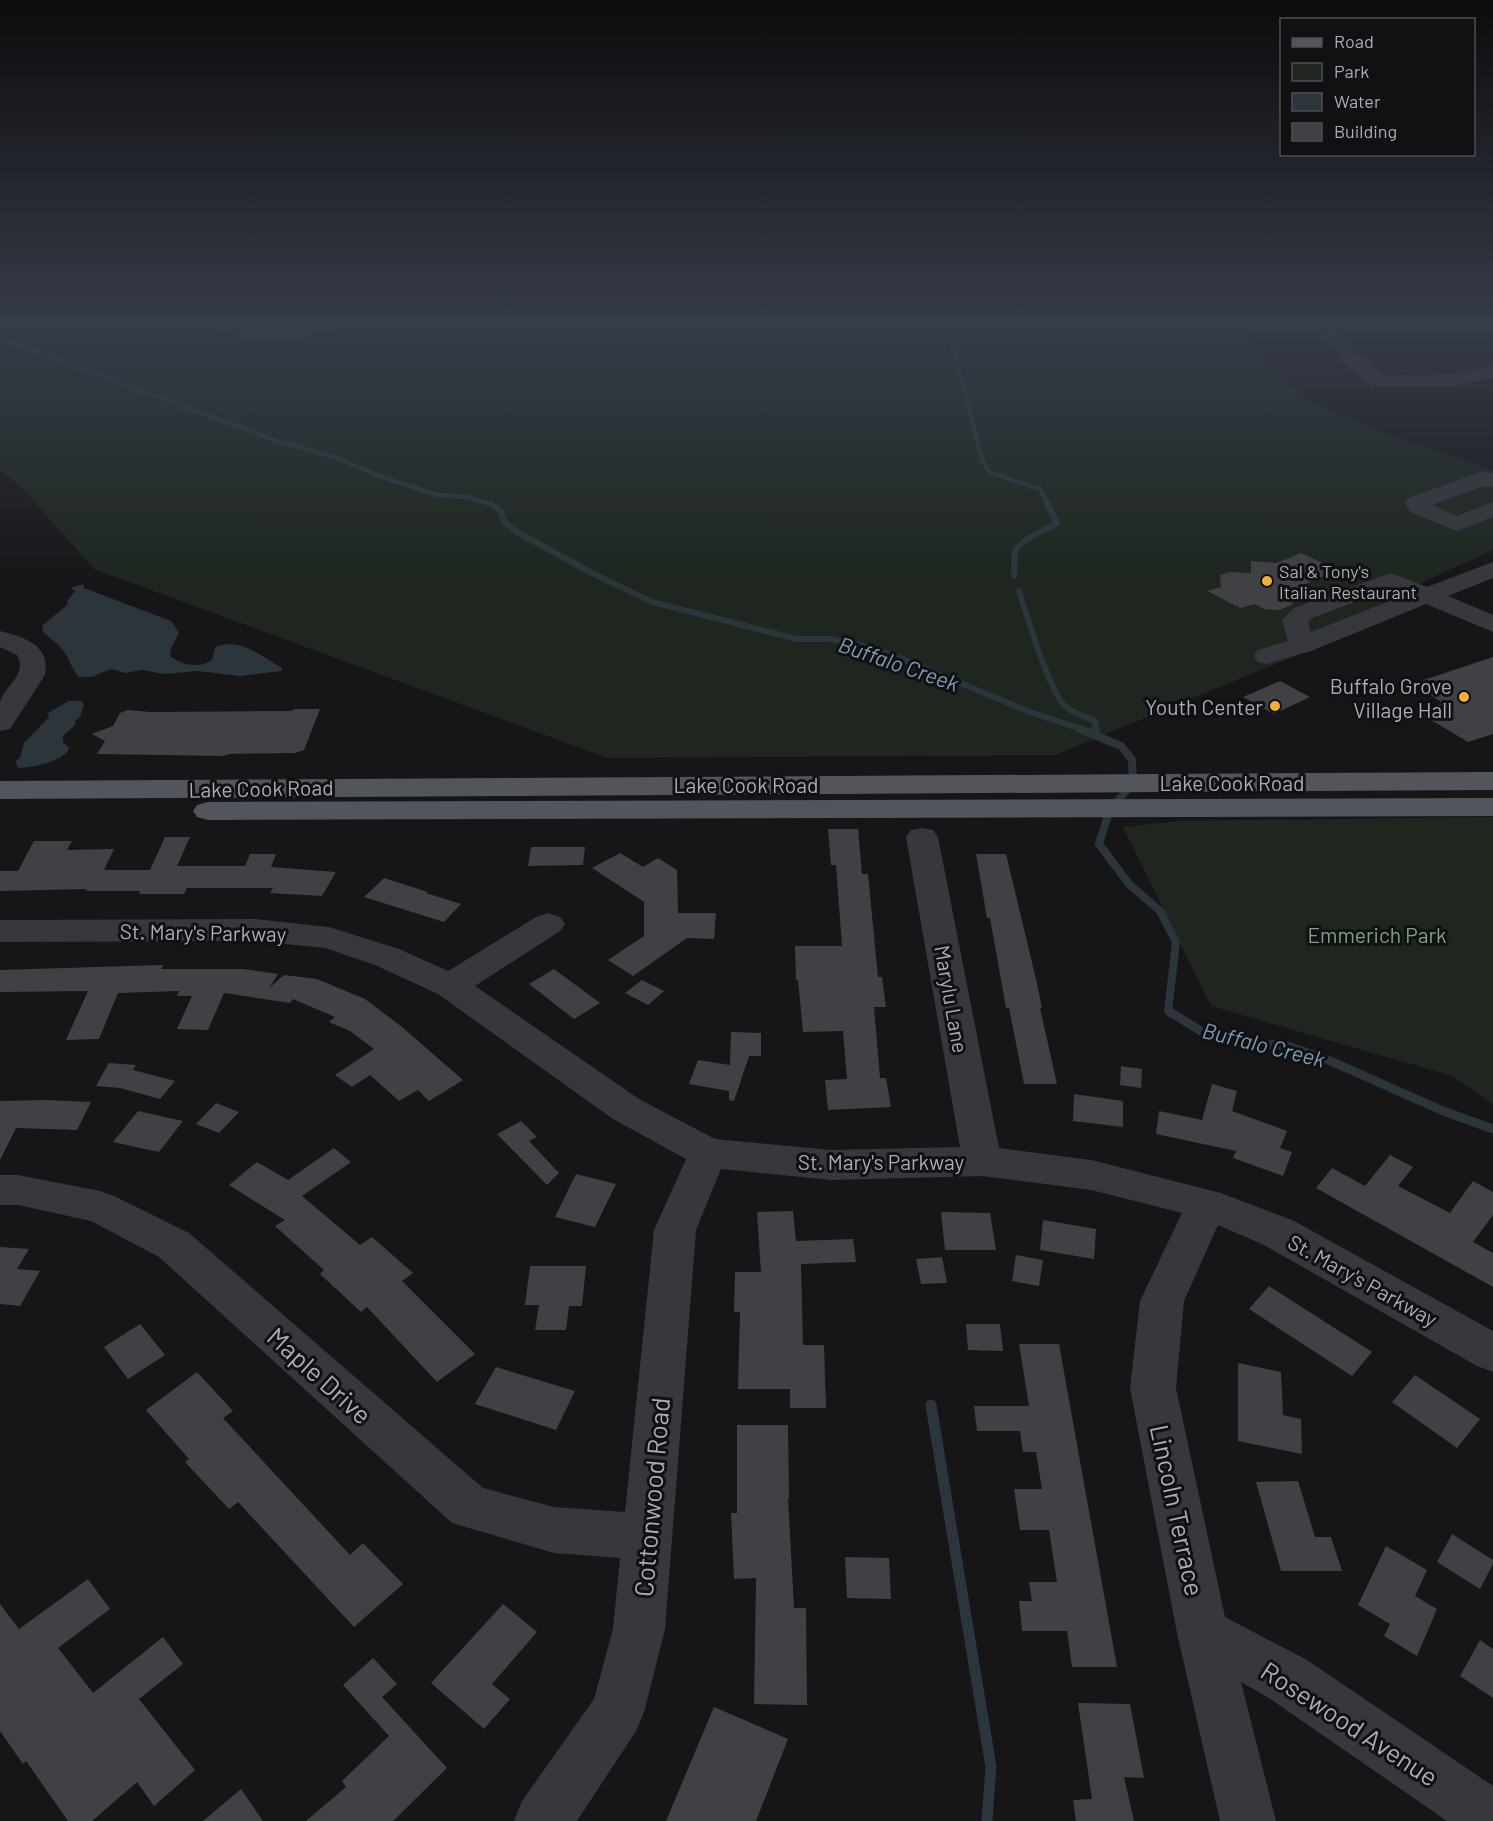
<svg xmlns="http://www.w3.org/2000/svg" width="1493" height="1821" viewBox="0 0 1493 1821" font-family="Barlow,sans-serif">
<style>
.green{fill:#1e261f}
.water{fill:#2c353c}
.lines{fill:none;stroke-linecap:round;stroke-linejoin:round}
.stream-far4{stroke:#2c353c;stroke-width:4.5}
.stream-far3{stroke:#2c353c;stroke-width:6}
.stream-far2{stroke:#2c353c;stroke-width:8}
.stream-far1{stroke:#2c353c;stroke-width:9}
.stream{stroke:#2c353c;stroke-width:11}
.building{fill:#404145}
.minor{fill:#37383d;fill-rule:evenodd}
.major{fill:#53555c;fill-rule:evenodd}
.poi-dot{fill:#f2b134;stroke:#111113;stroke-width:2}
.labels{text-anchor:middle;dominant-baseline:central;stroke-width:6;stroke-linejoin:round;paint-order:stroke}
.far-poi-label{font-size:18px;fill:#a8adb8;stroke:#111113;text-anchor:start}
.poi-label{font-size:21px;fill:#a8adb8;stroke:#111113;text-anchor:end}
.street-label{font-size:21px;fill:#a8adb8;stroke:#111113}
.park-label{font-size:21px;fill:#7fa381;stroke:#111113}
.water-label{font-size:22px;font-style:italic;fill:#7f9bb3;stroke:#111113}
.near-street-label{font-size:26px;fill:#a8adb8;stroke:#111113}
</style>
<rect width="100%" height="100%" fill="#161618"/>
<g class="green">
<polygon points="0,326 1239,326 1281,377 1313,403 1387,434 1493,471 1493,550 1423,582 1307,651 1055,755 607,758 94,569 24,490 0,470"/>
<polygon points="1493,817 1493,1104 1452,1076 1211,1006 1123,827 1180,821"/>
</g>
<g class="water">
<path d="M212,326H351C320,329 289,347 257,341C242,339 227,330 212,326Z"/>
<path d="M83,584L84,588L171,621L179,633L171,648L170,656C182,665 199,669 212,660L215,647C241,637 261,656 282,668V671L240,676L198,671L164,674L142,670L125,673L111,669L92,677H79C70,667 69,656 60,647C55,640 46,637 42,630L43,625L67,605L68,600L75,591L71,588Z"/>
<path d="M69,701H81L84,704L80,717L75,721V725L63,736V742L69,748C66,761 30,768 18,768L15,761L20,758L24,743L49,717L48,713Z"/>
</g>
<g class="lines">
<g class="stream-far4">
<polyline points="947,326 983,462 989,472 1040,489 1048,505"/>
<polyline points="0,338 277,441 332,456 379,476 437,495 467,497 493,505"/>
</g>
<g class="stream-far3">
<polyline points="491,504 501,511 504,522 517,532 590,572 652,602 797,639 831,639 863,646 895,656 1030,712 1084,730"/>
<polyline points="1014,576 1015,550 1027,539 1057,523 1047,504"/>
<path d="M1019,591C1027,615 1049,692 1066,707C1073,713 1086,717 1095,721L1096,730"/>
</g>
<g class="stream-far2">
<polyline points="1080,729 1121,746 1132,760 1133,782 1109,812 1099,844 1129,884 1160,911 1176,942 1168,1011 1172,1014"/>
<polyline points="1096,729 1096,734"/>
</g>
<polyline class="stream-far1" points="1170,1012 1204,1033 1251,1044 1284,1045 1326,1059 1443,1111 1493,1129"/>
<polyline class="stream" points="931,1405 991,1767 987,1821"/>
</g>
<g class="building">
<polygon points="1301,553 1338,570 1303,585 1307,596 1290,595 1293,604 1280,610 1264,609 1255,604 1240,608 1207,591 1221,587 1220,575 1229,572 1251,573 1251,561 1277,563"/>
<polygon points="1493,657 1493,734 1468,742 1416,711 1443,703 1426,692 1435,689 1421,681"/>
<polygon points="1280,681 1310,697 1274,714 1243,697"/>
<polygon points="295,709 320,709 304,750 295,753 229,754 223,756 97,754 105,741 92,734 113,726 120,713 128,710 150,712 291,711"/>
<polygon points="828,829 858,829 862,874 868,874 878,977 882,977 886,1007 874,1007 880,1078 886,1078 891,1107 828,1110 825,1080 847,1079 843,1031 803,1032 798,980 796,980 795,946 842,946 836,865 831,865"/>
<polygon points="165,837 190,837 177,866 245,866 250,854 276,854 271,867 336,872 322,896 270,893 273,888 187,888 184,894 139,894 140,891 86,891 87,889 0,891 0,871 18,871 34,841 72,841 67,850 114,849 104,870 150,870"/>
<polygon points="531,847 585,847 583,865 528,866"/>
<polygon points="620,853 643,867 658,858 677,870 678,913 716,913 714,939 687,938 633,976 608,960 644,936 644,902 592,868"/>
<polygon points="976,854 1006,854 1036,979 1042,1008 1040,1008 1057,1084 1024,1084 1009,1008 1006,1008 990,918 987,918"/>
<polygon points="384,878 428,892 426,893 461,904 444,922 364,897"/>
<polygon points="163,965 161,969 243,969 278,974 269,988 284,975 317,979 365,999 402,1027 463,1080 429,1101 418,1090 399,1101 370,1075 352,1087 335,1075 374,1049 350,1031 329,1022 335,1017 293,999 290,1003 224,993 208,1030 177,1029 192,996 177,996 179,991 118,993 99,1039 66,1040 88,991 0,992 0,970"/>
<polygon points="554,969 600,1003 574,1019 529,984"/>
<polygon points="642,980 664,991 648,1005 625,993"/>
<polygon points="731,1032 761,1033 761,1056 749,1056 734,1101 729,1100 729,1091 689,1084 698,1060 730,1065"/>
<polygon points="109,1063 136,1065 133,1070 175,1081 160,1099 120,1088 96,1086"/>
<polygon points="1121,1066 1142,1069 1141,1088 1120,1085"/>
<polygon points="1212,1084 1237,1091 1232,1111 1287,1131 1280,1148 1292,1152 1283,1176 1233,1158 1236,1151 1156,1134 1159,1111 1202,1120"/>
<polygon points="1074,1094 1123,1101 1123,1127 1073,1121"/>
<polygon points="0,1101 44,1100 91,1102 77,1130 16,1128 0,1160"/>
<polygon points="216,1103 239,1112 219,1133 196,1124"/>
<polygon points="138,1111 183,1121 159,1152 113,1142"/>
<polygon points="521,1121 537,1137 529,1141 559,1173 547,1185 497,1134"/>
<polygon points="334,1148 351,1162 302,1196 360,1245 372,1237 413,1273 402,1281 475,1354 437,1382 367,1307 361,1312 320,1274 324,1270 275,1226 285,1220 229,1185 257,1162 288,1180"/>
<polygon points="1390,1155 1413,1167 1398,1186 1450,1213 1473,1181 1493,1192 1493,1215 1473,1242 1493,1253 1493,1287 1316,1188 1332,1168 1365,1186"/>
<polygon points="576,1174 616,1184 595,1227 555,1217"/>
<polygon points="793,1211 796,1241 853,1239 856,1262 801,1264 803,1345 824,1345 826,1408 790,1408 790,1389 738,1389 740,1312 734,1312 735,1272 761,1272 757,1212"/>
<polygon points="941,1212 990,1213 996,1250 945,1250"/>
<polygon points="1043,1220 1096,1229 1094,1259 1040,1250"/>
<polygon points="0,1247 29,1249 17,1269 40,1271 20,1306 0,1304"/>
<polygon points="1016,1255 1043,1260 1039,1286 1012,1281"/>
<polygon points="942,1257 947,1283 921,1284 916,1259"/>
<polygon points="530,1266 586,1266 582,1306 569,1306 566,1330 535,1330 539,1305 525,1305"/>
<polygon points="1269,1286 1372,1352 1352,1376 1249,1309"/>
<polygon points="140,1324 165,1355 128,1379 104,1347"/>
<polygon points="966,1324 1000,1324 1003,1351 968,1350"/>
<polygon points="1019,1344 1059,1344 1117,1667 1072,1667 1067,1631 1022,1631 1019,1601 1032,1601 1029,1582 1057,1582 1049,1530 1020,1530 1014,1489 1042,1489 1036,1452 1023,1452 1020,1431 977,1431 974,1406 1029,1406"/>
<polygon points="1238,1363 1281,1372 1283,1415 1301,1419 1302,1454 1238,1441"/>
<polygon points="496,1367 575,1391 556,1430 475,1404"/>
<polygon points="197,1372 233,1411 223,1418 350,1555 363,1543 403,1584 354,1627 238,1502 229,1509 185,1462 189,1459 146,1410"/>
<polygon points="1415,1375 1480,1419 1457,1448 1392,1402"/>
<polygon points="737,1425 788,1425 789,1498 788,1498 794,1608 806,1608 807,1705 754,1704 756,1578 734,1579 731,1513 737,1513"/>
<polygon points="1298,1481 1315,1537 1331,1537 1342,1571 1281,1571 1256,1482"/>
<polygon points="1452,1534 1493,1560 1493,1564 1480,1589 1437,1562"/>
<polygon points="1386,1546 1427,1570 1415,1596 1437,1609 1417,1656 1384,1636 1390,1624 1358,1605"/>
<polygon points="845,1557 889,1558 891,1599 847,1598"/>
<polygon points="88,1579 110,1609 58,1648 93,1693 163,1637 183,1664 139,1699 195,1770 154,1806 137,1782 92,1821 68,1821 26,1761 23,1764 0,1731 0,1604 19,1629"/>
<polygon points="503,1604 537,1632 492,1684 510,1699 484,1729 431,1683"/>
<polygon points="1480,1640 1493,1649 1493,1698 1460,1676"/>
<polygon points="373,1658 397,1684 382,1697 447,1768 393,1821 306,1821 346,1787 342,1781 389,1736 343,1685"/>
<polygon points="1078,1703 1130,1704 1144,1778 1124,1777 1134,1821 1076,1821 1073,1800 1092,1799"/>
<polygon points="714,1707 788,1739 756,1821 666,1821"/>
<polygon points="241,1789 263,1821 203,1821"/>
</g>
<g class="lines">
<g class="minor">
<polygon points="1321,326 1339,326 1338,330 1359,355 1384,376 1454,374 1493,366 1493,378 1454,386 1372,386 1345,363 1320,330"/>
<polygon points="1481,472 1493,473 1493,487 1483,486 1432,505 1457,516 1493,502 1493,517 1457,531 1410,512 1405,503 1408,498"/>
<path d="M1493,562V578L1448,596L1493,615V632L1426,604L1311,651L1267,664L1258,662L1254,656L1258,650L1288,641L1282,620L1294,608L1391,573L1427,587ZM1390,589L1405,595L1311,632L1308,622L1312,618Z"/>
<path d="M0,631C24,637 51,645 45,675L10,729L0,731C0,723 0,710 0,702C5,685 28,675 17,655L0,647Z"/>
<polygon points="922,828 933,830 938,837 999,1148 1091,1160 1221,1193 1294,1221 1493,1331 1493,1372 1477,1366 1264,1245 1218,1225 1184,1301 1176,1388 1225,1617 1307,1660 1493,1786 1493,1821 1447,1821 1269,1698 1241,1682 1276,1821 1220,1821 1177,1633 1130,1388 1140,1301 1182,1213 1091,1190 982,1176 831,1180 721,1169 696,1230 665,1629 644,1712 636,1731 577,1821 514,1821 522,1801 594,1699 613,1629 620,1558 554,1553 452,1523 159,1257 91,1221 18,1205 0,1205 0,1175 18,1175 100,1191 114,1196 189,1233 483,1488 554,1507 625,1512 654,1230 686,1159 613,1119 438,994 375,965 325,948 255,941 0,942 0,920 255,919 329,927 399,949 448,971 536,917 548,913 560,917 565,924 560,931 475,986 639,1099 715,1139 831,1150 960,1147 906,837 911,830"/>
</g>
<g class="major">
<polygon points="1493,772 1493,790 0,799 0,781"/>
<polygon points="1493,798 1493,816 208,820 197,817 193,811 197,805 208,802"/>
</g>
</g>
<linearGradient id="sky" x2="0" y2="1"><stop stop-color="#0c0c0d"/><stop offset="0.56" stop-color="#363c48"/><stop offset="1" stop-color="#363c48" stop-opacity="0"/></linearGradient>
<rect width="1493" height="581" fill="url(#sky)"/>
<g class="poi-dot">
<circle cx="1267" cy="581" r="6"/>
<circle cx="1464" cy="697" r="6"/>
<circle cx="1275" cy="706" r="6"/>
</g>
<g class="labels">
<g class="far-poi-label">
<text x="1279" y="571">Sal &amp; Tony's<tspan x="1279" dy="21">Italian Restaurant</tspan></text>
</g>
<g class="poi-label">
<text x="1452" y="685">Buffalo Grove<tspan x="1452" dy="24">Village Hall</tspan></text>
<text x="1263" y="706">Youth Center</text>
</g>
<g class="street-label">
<text x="1232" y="782">Lake Cook Road</text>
<text x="746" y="784">Lake Cook Road</text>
<text transform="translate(261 788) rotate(-1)">Lake Cook Road</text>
<text transform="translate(203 932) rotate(1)">St. Mary's Parkway</text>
<text transform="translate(952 999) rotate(80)">Marylu Lane</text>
<text x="881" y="1161">St. Mary's Parkway</text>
<text transform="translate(1363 1280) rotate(29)">St. Mary's Parkway</text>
</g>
<g class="park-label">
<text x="1377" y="934">Emmerich Park</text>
</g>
<g class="water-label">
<text transform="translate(899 663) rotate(19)">Buffalo Creek</text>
<text transform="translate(1264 1044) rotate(14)">Buffalo Creek</text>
</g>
<g class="near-street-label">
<text transform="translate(320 1375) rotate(42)">Maple Drive</text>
<text transform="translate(651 1497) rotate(-85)">Cottonwood Road</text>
<text transform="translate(1178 1510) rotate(78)">Lincoln Terrace</text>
<text transform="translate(1350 1723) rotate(33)">Rosewood Avenue</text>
</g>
</g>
<rect x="1280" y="18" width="195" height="138" fill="#111113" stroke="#4d4f55" stroke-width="1.5"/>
<rect x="1292" y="38" width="30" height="9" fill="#53555c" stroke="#4d4f55" stroke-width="1.5"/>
<text x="1334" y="48" font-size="18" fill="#a8adb8">Road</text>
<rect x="1292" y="63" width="30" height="18" fill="#1e261f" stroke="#4d4f55" stroke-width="1.5"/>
<text x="1334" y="78" font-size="18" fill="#a8adb8">Park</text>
<rect x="1292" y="93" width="30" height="18" fill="#2c353c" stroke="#4d4f55" stroke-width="1.5"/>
<text x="1334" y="108" font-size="18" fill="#a8adb8">Water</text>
<rect x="1292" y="123" width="30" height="18" fill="#404145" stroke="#4d4f55" stroke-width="1.5"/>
<text x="1334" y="138" font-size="18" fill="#a8adb8">Building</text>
</svg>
